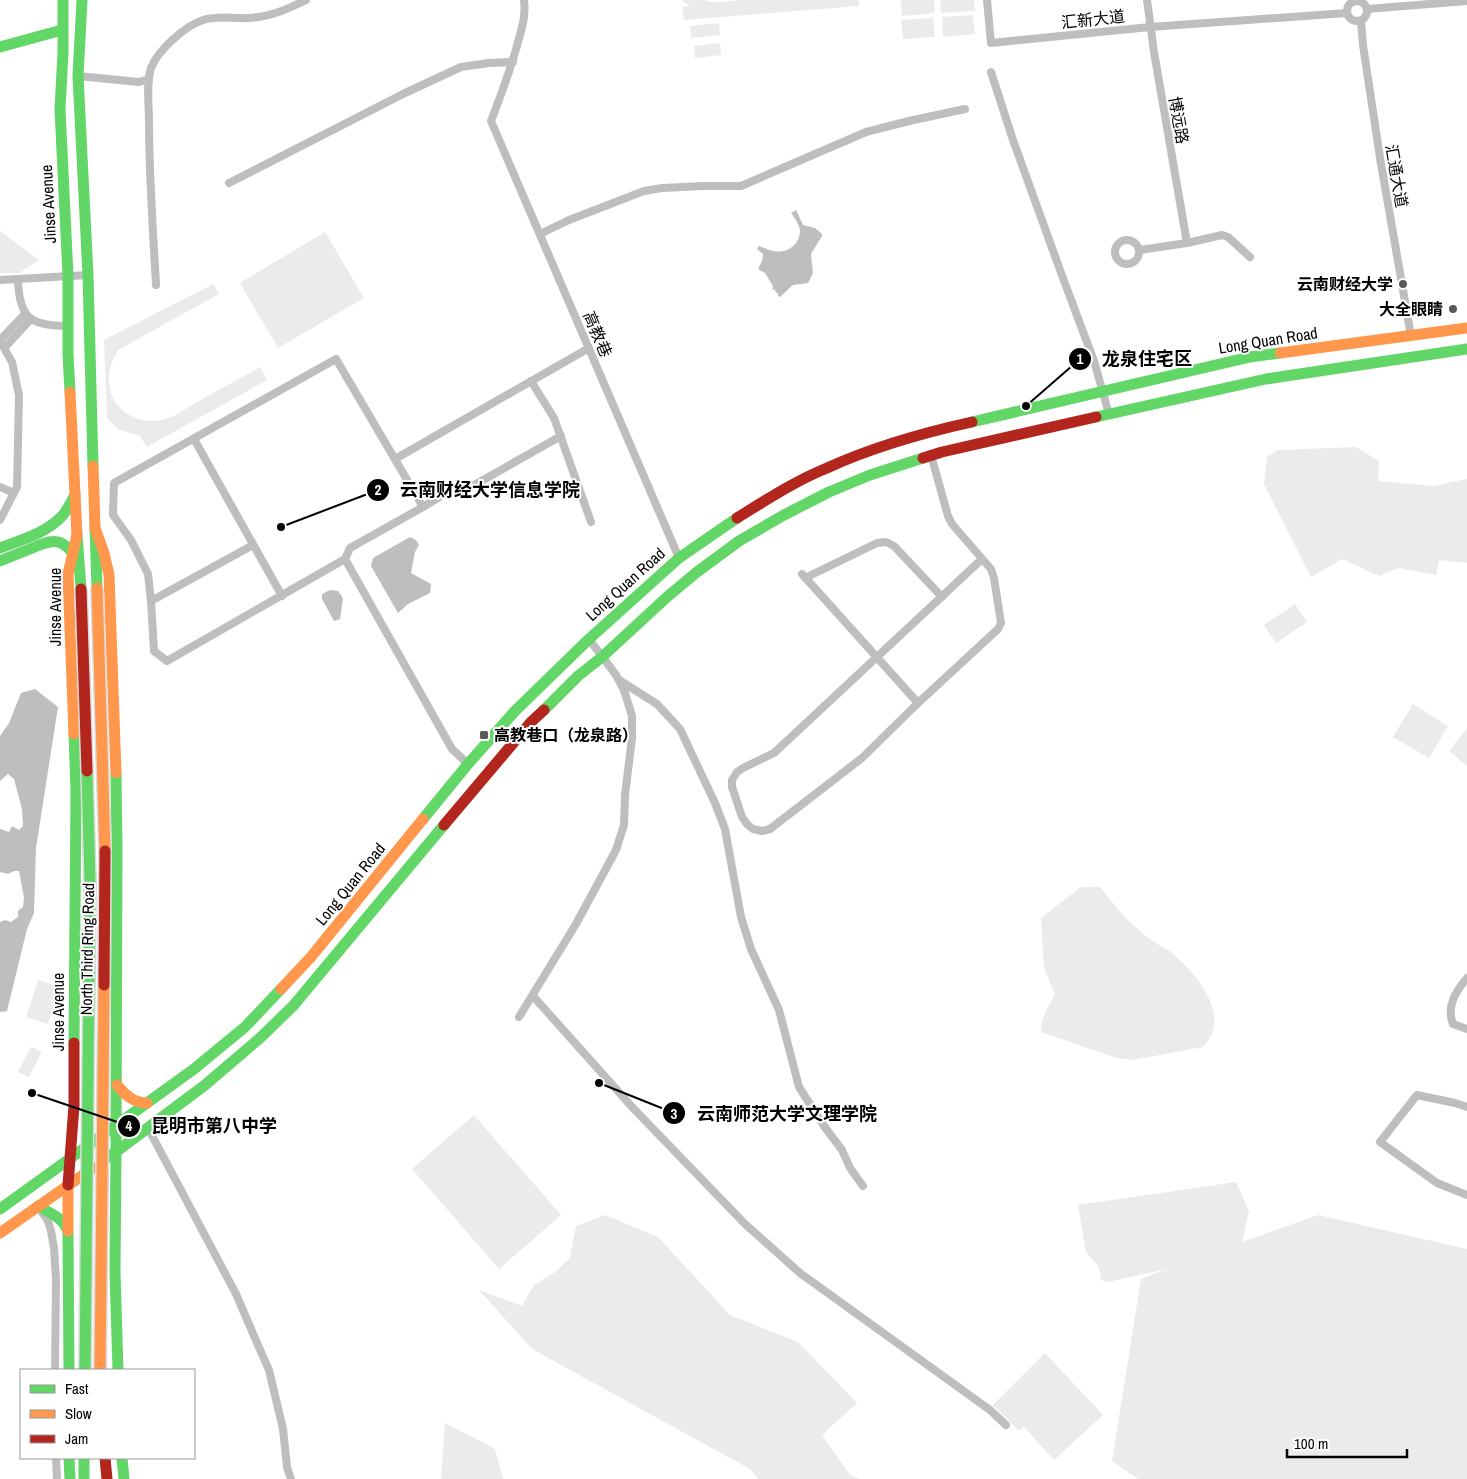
<svg xmlns="http://www.w3.org/2000/svg" width="1467" height="1479" viewBox="0 0 1467 1479" font-family="'Archivo Narrow','Noto Sans SC',sans-serif">
<style>
.green{fill:#ebebeb}
.water{fill:#bebebe}
.lines{fill:none;stroke-linecap:round;stroke-linejoin:round}
.street{stroke:#bebebe;stroke-width:8}
.fast{stroke:#63d668;stroke-width:11}
.slow{stroke:#ff974d;stroke-width:11}
.jam{stroke:#b3261e;stroke-width:11}
.fast-bridge-casing{stroke:#dbdbdb;stroke-width:14;stroke-linecap:butt}
.slow-bridge-casing{stroke:#dbdbdb;stroke-width:14;stroke-linecap:butt}
.jam-bridge-casing{stroke:#dbdbdb;stroke-width:14;stroke-linecap:butt}
.fast-bridge{stroke:#63d668;stroke-width:11}
.slow-bridge{stroke:#ff974d;stroke-width:11}
.jam-bridge{stroke:#b3261e;stroke-width:11}
.poi-dot{fill:#595959;stroke:#fff;stroke-width:2}
.labels{text-anchor:middle;dominant-baseline:central;stroke-width:4;stroke-linejoin:round;paint-order:stroke}
.street-label{font-size:16px;fill:#000;stroke:#fff}
.poi-label{font-size:16px;font-weight:bold;fill:#000;stroke:#fff;text-anchor:end}
.leader{fill:none;stroke:#000;stroke-width:2}
.callout-dot{fill:#000;stroke:#fff;stroke-width:2}
.mark-label{font-size:15px;text-anchor:middle;font-weight:bold;fill:#fff}
.callout-label{font-size:18px;text-anchor:middle;font-weight:bold;fill:#000;stroke:#fff;stroke-width:4;stroke-linejoin:round;paint-order:stroke}
</style>
<rect width="100%" height="100%" fill="#fff"/>
<g class="green">
<polygon points="682,0 705,0 709,2 719,2 741,0 859,0 859,6 684,20 682,7 690,6"/>
<polygon points="901,0 934,0 935,13 902,16"/>
<polygon points="940,0 974,0 975,11 941,13"/>
<polygon points="973,15 975,34 943,37 942,17"/>
<polygon points="933,18 935,37 903,39 901,20"/>
<polygon points="719,23 720,35 691,38 690,26"/>
<polygon points="720,43 721,55 695,58 694,46"/>
<polygon points="0,231 39,260 19,273 0,273"/>
<polygon points="325,232 364,298 278,348 240,283"/>
<path d="M213,284L219,294L118,350C109,366 105,383 114,400C124,418 150,426 168,418C178,415 187,408 195,403C217,391 238,379 260,367L267,380L147,447L140,436L118,429L107,418L104,340Z"/>
<polygon points="1356,447 1379,461 1378,481 1432,486 1467,479 1467,563 1439,560 1436,575 1399,568 1379,576 1342,559 1311,577 1264,484 1267,457 1278,450"/>
<polygon points="1295,604 1307,622 1276,643 1264,625"/>
<polygon points="1413,704 1448,726 1429,758 1393,737"/>
<polygon points="1467,728 1467,766 1449,751"/>
<path d="M1081,887H1100C1110,899 1119,912 1130,922C1138,930 1148,938 1157,944C1162,947 1169,949 1173,954C1197,974 1234,1019 1202,1047L1133,1060L1117,1058L1041,1032C1041,1018 1047,1007 1055,995L1044,967L1041,918Z"/>
<polygon points="38,980 60,987 48,1024 26,1017"/>
<polygon points="31,1047 42,1052 29,1077 18,1072"/>
<polygon points="474,1115 561,1215 499,1269 412,1169"/>
<polygon points="1236,1182 1249,1211 1242,1242 1318,1215 1467,1249 1467,1479 1138,1479 1112,1461 1141,1279 1167,1269 1108,1282 1101,1280 1099,1267 1086,1252 1078,1205"/>
<polygon points="605,1215 658,1237 730,1315 798,1342 857,1403 822,1435 850,1475 860,1479 758,1479 750,1469 532,1349 479,1290 522,1306 534,1285 554,1273 570,1258 576,1226"/>
<polygon points="1045,1353 1103,1415 1054,1460 1024,1427 1019,1431 993,1405"/>
<polygon points="445,1423 495,1449 503,1479 441,1479"/>
</g>
<g class="water">
<path d="M796,210L803,225L815,228L822,234V236L811,254L813,273L808,283L793,285L780,297L778,296V293H776L775,290L772,289L773,286L765,273L758,269L762,261L763,254L757,249L759,246C767,249 775,253 783,251C792,250 800,241 800,231C800,226 795,218 791,213Z"/>
<polygon points="410,537 416,540 419,545 415,552 411,573 431,584 430,593 408,604 398,613 371,566 373,558"/>
<polygon points="330,590 338,591 343,598 340,619 334,621 322,599 322,594"/>
<polygon points="35,689 58,707 36,848 34,913 27,929 7,1011 0,1012 0,922 5,920 11,922 18,917 18,911 23,907 24,898 19,871 14,871 8,874 0,872 0,829 9,832 12,826 19,830 23,826 22,809 14,779 8,774 0,781 0,736 9,723 21,693"/>
</g>
<g class="lines">
<g class="street">
<path d="M524,0C526,16 522,27 518,42C511,69 501,95 491,121L679,558"/>
<polyline points="987,0 991,43 1150,27 1347,13"/>
<polyline points="1147,0 1154,52 1187,243"/>
<circle cx="1357" cy="11" r="10"/>
<polyline points="1367,9 1467,1"/>
<polyline points="1361,21 1363,45 1380,158 1411,336"/>
<polyline points="991,72 1013,140 1060,270 1094,361 1109,414"/>
<polyline points="78,76 139,82 149,79"/>
<polyline points="229,183 405,93 461,67 489,63 513,62"/>
<polyline points="540,234 569,220 644,191 662,188 703,186 741,186 866,132 909,121 965,109"/>
<circle cx="1127" cy="252" r="12"/>
<polyline points="1140,250 1187,243 1222,235 1228,237 1250,257"/>
<polyline points="0,280 88,275"/>
<path d="M18,280C19,318 31,326 68,326"/>
<path d="M156,285C153,230 149,175 149,121C149,104 146,84 151,68C158,50 185,26 203,20C218,15 234,19 249,18C270,17 288,9 306,0"/>
<polyline points="0,340 25,314"/>
<polyline points="0,341 12,362 19,395 17,487 0,520"/>
<polyline points="5,347 31,319"/>
<polyline points="531,381 554,418 591,522"/>
<polyline points="194,439 282,596"/>
<polyline points="931,455 948,516 952,524 991,569 994,578 1001,623 998,629 918,703 862,758 770,829 762,831 753,829 747,824 742,817 732,787 732,780 737,772 743,768 774,753 982,559"/>
<polyline points="395,459 589,348"/>
<polyline points="0,487 14,493"/>
<polyline points="423,507 336,359 114,483 113,515 131,540 148,574 151,601 154,651 167,661 345,559 350,548 423,507 461,484 469,488 561,436"/>
<polyline points="345,559 452,749 468,764"/>
<polyline points="802,574 918,703"/>
<polyline points="805,578 877,543 886,542 894,546 942,597"/>
<polyline points="151,601 253,545"/>
<polyline points="619,680 657,704 680,729 715,803 725,829 741,917 751,949 779,1010 799,1087 824,1126 842,1150 850,1168 863,1186"/>
<path d="M1467,978C1456,991 1446,1006 1453,1024L1467,1029"/>
<polyline points="533,996 633,1108 745,1224 800,1273 990,1410 1006,1425"/>
<polyline points="519,1017 576,924 616,850 624,825 625,795 632,738 632,716 624,690 616,675 589,639"/>
<polyline points="1467,1107 1455,1103 1417,1095 1380,1142 1437,1183 1467,1195"/>
<polyline points="148,1128 236,1294 261,1352 269,1370 283,1429 287,1467 291,1479"/>
<polyline points="42,1212 48,1221 51,1231 54,1248 56,1280 55,1370"/>
<polyline points="56,1458 57,1479"/>
</g>
<g class="fast">
<polyline points="63,0 63,53 60,109 68,276 68,354 70,392"/>
<polyline points="82,0 78,76 88,275 93,466"/>
<polyline points="0,47 62,30"/>
<polyline points="1096,417 1266,379 1467,349"/>
<polyline points="972,422 1250,357 1280,353"/>
<polyline points="95,528 97,588"/>
<polyline points="77,535 81,589"/>
<path d="M0,548C21,540 47,533 63,515C68,509 71,502 75,495"/>
<path d="M0,561C10,557 20,553 30,549C50,540 63,535 76,559"/>
<polyline points="544,710 578,676 602,657 667,597 697,572 739,541 784,515 829,492 870,475 923,458"/>
<polyline points="74,734 76,791 74,1043"/>
<polyline points="116,773 117,847 116,1151"/>
<polyline points="423,819 468,764 515,711 589,639 679,558 737,518"/>
<polyline points="116,1151 115,1272 118,1370"/>
<polyline points="109,1157 205,1085 260,1038 293,1006 444,825"/>
<path d="M38,1206C51,1214 63,1217 68,1232L69,1370"/>
<polyline points="0,1209 194,1069 245,1027 281,989"/>
<polyline points="69,1458 70,1479"/>
<polyline points="84,1458 84,1479"/>
<polyline points="122,1458 124,1479"/>
</g>
<g class="slow">
<polyline points="1280,353 1467,328"/>
<polyline points="70,392 77,535 68,574 74,734"/>
<polyline points="93,466 95,528 104,553 109,575 116,773"/>
<polyline points="281,989 311,957 423,819"/>
<path d="M117,1085C126,1096 133,1102 147,1103"/>
<polyline points="68,1185 68,1231"/>
<polyline points="0,1233 93,1168"/>
</g>
<g class="jam">
<polyline points="923,458 942,452 1096,417"/>
<path d="M737,518C766,500 795,481 827,468C873,447 922,433 972,422"/>
<polyline points="444,825 531,722 544,710"/>
<polyline points="68,1185 74,1106 74,1043"/>
<polyline points="105,1458 107,1479"/>
</g>
<defs>
<polyline id="fast-bridge" points="85,1370 90,882 87,771"/>
<g id="slow-bridge">
<polyline points="97,588 105,851"/>
<polyline points="100,1370 104,985"/>
</g>
<g id="jam-bridge">
<polyline points="81,589 87,771"/>
<polyline points="104,985 105,851"/>
</g>
</defs>
<use href="#fast-bridge" class="fast-bridge-casing"/>
<use href="#slow-bridge" class="slow-bridge-casing"/>
<use href="#jam-bridge" class="jam-bridge-casing"/>
<use href="#fast-bridge" class="fast-bridge"/>
<use href="#slow-bridge" class="slow-bridge"/>
<use href="#jam-bridge" class="jam-bridge"/>
</g>
<g class="poi-dot">
<circle cx="1403" cy="284" r="5"/>
<circle cx="1453" cy="309" r="5"/>
<rect x="479" y="730" width="10" height="10" rx="2.5"/>
</g>
<g class="labels">
<g class="street-label">
<text transform="translate(1093 19) rotate(-6)">汇新大道</text>
<text transform="translate(1179 120) rotate(80)">博远路</text>
<text transform="translate(1397 176) rotate(80)">汇通大道</text>
<text transform="translate(48 204) rotate(-93)">Jinse Avenue</text>
<text transform="translate(598 334) rotate(67)">高教巷</text>
<text transform="translate(1268 340) rotate(-9)">Long Quan Road</text>
<text transform="translate(625 584) rotate(-42)">Long Quan Road</text>
<text transform="translate(55 607) rotate(-90)">Jinse Avenue</text>
<text transform="translate(350 884) rotate(-51)">Long Quan Road</text>
<text transform="translate(87 949) rotate(-89)">North Third Ring Road</text>
<text transform="translate(58 1012) rotate(-90)">Jinse Avenue</text>
</g>
<g class="poi-label">
<text x="1393" y="284">云南财经大学</text>
<text x="1443" y="309">大全眼睛</text>
<text x="494" y="735" text-anchor="start">高教巷口（龙泉路）</text>
</g>
</g>
<path class="leader" d="M1026 406L1080 359M281 527L378 490M599 1083L674 1113M32 1093L129 1126"/>
<g class="callout-dot">
<circle cx="1026" cy="406" r="5"/>
<circle cx="281" cy="527" r="5"/>
<circle cx="599" cy="1083" r="5"/>
<circle cx="32" cy="1093" r="5"/>
<circle cx="1080" cy="359" r="12"/>
<circle cx="378" cy="490" r="12"/>
<circle cx="674" cy="1113" r="12"/>
<circle cx="129" cy="1126" r="12"/>
</g>
<g class="mark-label">
<text x="1080" y="364">1</text>
<text x="378" y="495">2</text>
<text x="674" y="1119">3</text>
<text x="129" y="1131">4</text>
</g>
<g class="callout-label">
<text x="1147" y="365">龙泉住宅区</text>
<text x="490" y="496">云南财经大学信息学院</text>
<text x="787" y="1120">云南师范大学文理学院</text>
<text x="214" y="1132">昆明市第八中学</text>
</g>
<rect x="20" y="1369" width="175" height="90" fill="#ffffff" stroke="#999999"/>
<rect x="30" y="1385" width="25" height="8" fill="#63d668" stroke="#999999"/>
<text x="65" y="1394" font-size="15" fill="#000000">Fast</text>
<rect x="30" y="1410" width="25" height="8" fill="#ff974d" stroke="#999999"/>
<text x="65" y="1419" font-size="15" fill="#000000">Slow</text>
<rect x="30" y="1435" width="25" height="8" fill="#b3261e" stroke="#999999"/>
<text x="65" y="1444" font-size="15" fill="#000000">Jam</text>
<path d="M1287 1449v8h120v-8" fill="none" stroke="#000000" stroke-width="2.5"/>
<text x="1294" y="1449" font-size="15" fill="#000000" stroke="#ffffff" stroke-width="4" paint-order="stroke">100 m</text>
</svg>
